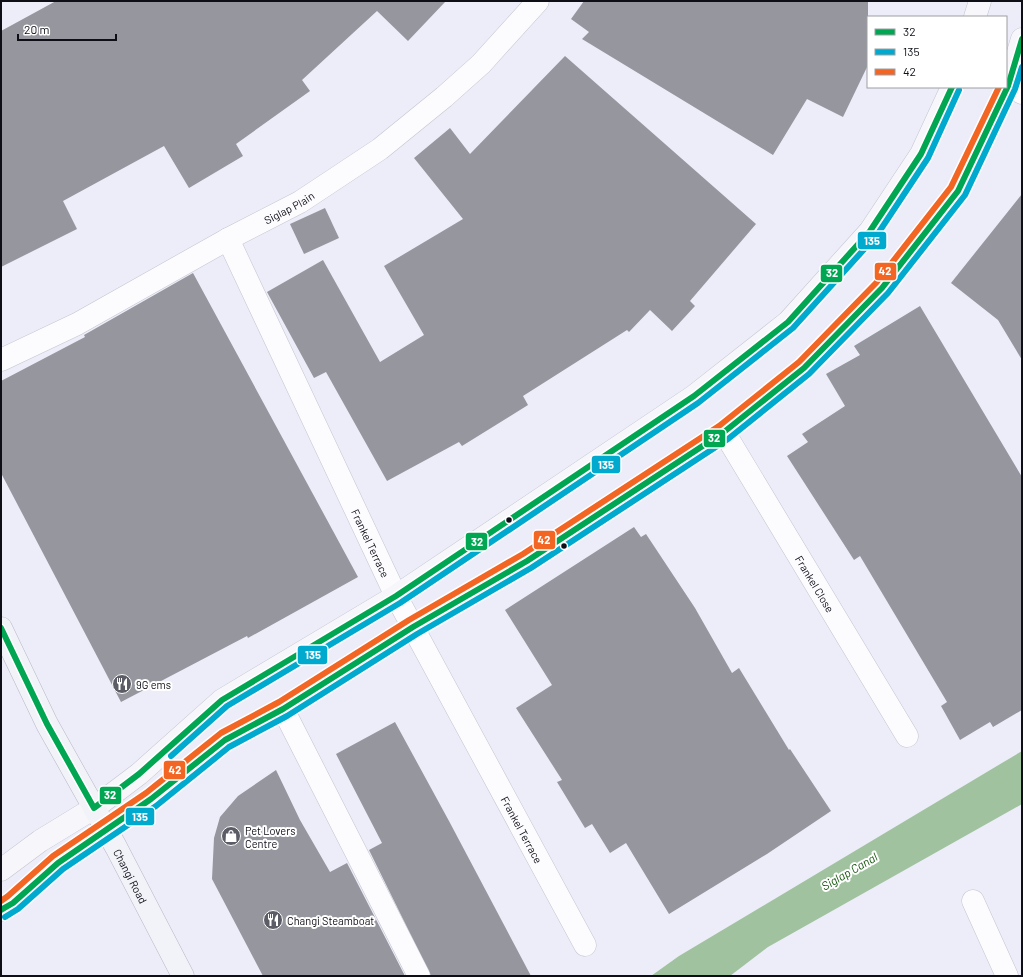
<svg xmlns="http://www.w3.org/2000/svg" width="1023" height="977" viewBox="0 0 1023 977" font-family="Barlow,sans-serif">
<style>
.water{fill:#a0c29f}
.building{fill:#95969e}
.lines{fill:none;stroke-linecap:round;stroke-linejoin:round}
.street-casing{stroke:#c3c5cf;stroke-width:23}
.secondary-casing{stroke:#c3c5cf;stroke-width:23}
.primary-casing{stroke:#b6b8c5;stroke-width:23}
.street{stroke:#fcfcfe;stroke-width:22}
.secondary{stroke:#f7f7fb;stroke-width:22}
.primary{stroke:#f2f3f9;stroke-width:22}
.bus-1-casing{stroke:#fff;stroke-width:9}
.bus-2-casing{stroke:#fff;stroke-width:9}
.bus-3-casing{stroke:#fff;stroke-width:9}
.bus-1{stroke:#00a651;stroke-width:6}
.bus-2{stroke:#00a9ce;stroke-width:6}
.bus-3{stroke:#f26522;stroke-width:6}
.bus-dot{fill:#0d0e16;stroke:#fff;stroke-width:1.5}
.labels{text-anchor:middle;dominant-baseline:central;stroke-width:4;stroke-linejoin:round;paint-order:stroke}
.street-label{font-size:11px;fill:#0d0e16;stroke:#fff}
.poi-label{font-size:11px;fill:#0d0e16;stroke:#fff;text-anchor:start}
.water-label{font-size:12px;font-style:italic;fill:#14560c;stroke:#fff}
.line-badge{stroke:#fff;stroke-width:1.5}
.badge-label{font-size:11px;text-anchor:middle;font-weight:bold;fill:#fff}
</style>
<rect width="100%" height="100%" fill="#ecedf8"/>
<polygon class="water" points="1022,751 1022,804 768,947 730,976 651,976 679,956"/>
<g class="building">
<polygon points="56,1 446,1 408,41 377,11 302,80 310,91 236,144 243,156 189,188 164,146 63,201 77,229 1,267 1,31"/>
<polygon points="584,1 868,1 868,65 843,117 807,99 773,155 582,39 589,32 571,19"/>
<polygon points="565,56 756,224 690,301 695,306 672,331 650,310 629,332 627,330 523,396 528,405 462,446 459,442 387,481 326,372 314,378 267,292 323,260 380,362 424,335 384,266 463,219 414,158 450,128 470,154"/>
<polygon points="1022,194 1022,360 998,320 951,283"/>
<polygon points="325,208 339,238 304,254 290,224"/>
<polygon points="193,273 358,577 248,638 247,636 121,702 1,473 1,381 85,337 84,335"/>
<polygon points="920,306 1022,477 1022,710 993,727 990,722 960,740 941,706 947,702 860,556 854,560 787,456 808,442 802,434 845,406 826,374 860,355 854,346"/>
<polygon points="634,527 641,537 646,534 695,608 732,673 739,668 789,750 790,749 831,811 767,854 669,914 626,843 610,853 592,824 585,828 557,782 562,780 516,708 552,685 505,610"/>
<polygon points="395,722 449,821 531,976 431,976 369,850 382,843 336,754"/>
<polygon points="276,770 300,820 330,872 347,863 405,976 263,976 212,879 214,838 220,817 238,796"/>
</g>
<g class="lines">
<defs>
<g id="street">
<polyline points="1006,85 1022,93"/>
<path id="s1" d="M228,239L396,596L585,945"/>
<path id="s2" d="M1,360L77,324L228,239L300,202L380,149L444,97L481,64L538,1"/>
<path id="s3" d="M724,432L907,736"/>
<polyline points="283,709 419,976"/>
<polyline points="973,901 1007,976"/>
</g>
<g id="secondary">
<polyline points="975,17 980,1"/>
<polyline points="1,870 40,841 94,808 139,774 222,700 396,596 694,396 788,322 870,231 921,154 952,87"/>
<polyline points="1,910 13,903 58,863 151,799 225,740 283,709 413,627 527,561 724,432 804,368 882,288 958,191 1008,86 1022,39"/>
</g>
<g id="primary">
<path id="s4" d="M1,628L47,724L116,847L183,976"/>
</g>
</defs>
<use href="#street" class="street-casing"/>
<use href="#secondary" class="secondary-casing"/>
<use href="#primary" class="primary-casing"/>
<use href="#street" class="street"/>
<use href="#secondary" class="secondary"/>
<use href="#primary" class="primary"/>
<defs>
<g id="bus-1">
<polyline points="1,628 47,724 94,808 139,774 222,700 396,596 694,396 788,322 870,231 921,154 952,87"/>
<polyline points="1,910 13,903 58,863 151,799 225,740 283,709 413,627 527,561 724,432 804,368 882,288 958,191 1008,86 1022,39"/>
</g>
<g id="bus-2">
<polyline points="171,756 227,706 400,603 698,403 793,328 877,235 928,158 959,90"/>
<polyline points="5,917 18,909 63,869 156,806 229,747 287,716 417,634 531,568 728,439 809,374 888,293 965,195 1015,89 1022,67"/>
</g>
<polyline id="bus-3" points="1,901 8,896 53,856 146,793 221,733 279,702 409,620 523,554 719,426 799,362 876,283 951,187 999,87"/>
</defs>
<use href="#bus-1" class="bus-1-casing"/>
<use href="#bus-2" class="bus-2-casing"/>
<use href="#bus-3" class="bus-3-casing"/>
<use href="#bus-1" class="bus-1"/>
<use href="#bus-2" class="bus-2"/>
<use href="#bus-3" class="bus-3"/>
</g>
<defs>
<symbol id="restaurant-disc" viewBox="-11 -11 22 22"><circle r="9.5" fill="#5b5c65" stroke="#fff"/><path d="M-5-6h1v4h1v-4h1v4h1v-4h1v5L-1.5 .5V6h-2V.5L-5-1ZM5-6V6H3V1.5H1.5Q1.5-4 5-6Z" fill="#fff"/></symbol>
<symbol id="shop-disc" viewBox="-11 -11 22 22"><circle r="9.5" fill="#5b5c65" stroke="#fff"/><path d="M-5-2.5h2.3a2.7 3.5 0 0 1 5.4 0H5L5.5 6h-11ZM-1.5-2.5h3a1.5 2.3 0 0 0-3 0Z" fill="#fff"/></symbol>
</defs>
<g fill-rule="evenodd">
<use href="#restaurant-disc" x="111" y="673" width="22" height="22"/>
<use href="#shop-disc" x="220" y="825" width="22" height="22"/>
<use href="#restaurant-disc" x="262" y="909" width="22" height="22"/>
</g>
<g class="bus-dot">
<circle cx="509" cy="520" r="3.5"/>
<circle cx="564" cy="546" r="3.5"/>
</g>
<g class="labels">
<g class="street-label">
<text stroke="none"><textPath href="#s2" startOffset="326">Siglap Plain</textPath></text>
<text stroke="none"><textPath href="#s1" startOffset="336">Frankel Terrace</textPath></text>
<text stroke="none"><textPath href="#s3" startOffset="177">Frankel Close</textPath></text>
<text stroke="none"><textPath href="#s1" startOffset="660">Frankel Terrace</textPath></text>
<text stroke="none"><textPath href="#s4" startOffset="280">Changi Road</textPath></text>
</g>
<g class="poi-label">
<text x="136" y="684">9G ems</text>
<text x="245" y="830">Pet Lovers<tspan x="245" dy="13">Centre</tspan></text>
<text x="287" y="920">Changi Steamboat</text>
</g>
<g class="water-label">
<text transform="translate(849 871) rotate(-30)">Siglap Canal</text>
</g>
</g>
<g class="line-badge">
<rect x="857" y="231" width="30" height="19" rx="4" fill="#00a9ce"/>
<rect x="874" y="262" width="23" height="19" rx="4" fill="#f26522"/>
<rect x="820" y="264" width="23" height="19" rx="4" fill="#00a651"/>
<rect x="703" y="429" width="23" height="19" rx="4" fill="#00a651"/>
<rect x="591" y="455" width="30" height="19" rx="4" fill="#00a9ce"/>
<rect x="533" y="530" width="23" height="20" rx="4" fill="#f26522"/>
<rect x="465" y="532" width="23" height="19" rx="4" fill="#00a651"/>
<rect x="297" y="645" width="31" height="20" rx="4" fill="#00a9ce"/>
<rect x="163" y="760" width="23" height="20" rx="4" fill="#f26522"/>
<rect x="99" y="786" width="23" height="19" rx="4" fill="#00a651"/>
<rect x="125" y="807" width="30" height="19" rx="4" fill="#00a9ce"/>
</g>
<g class="badge-label">
<text x="872" y="245">135</text>
<text x="885" y="275">42</text>
<text x="832" y="277">32</text>
<text x="714" y="442">32</text>
<text x="606" y="469">135</text>
<text x="544" y="544">42</text>
<text x="477" y="546">32</text>
<text x="313" y="659">135</text>
<text x="175" y="774">42</text>
<text x="110" y="799">32</text>
<text x="140" y="821">135</text>
</g>
<rect width="1023" height="977" fill="none" stroke="#0d0e16" stroke-width="4"/>
<rect x="867" y="16" width="140" height="72" fill="#ffffff" stroke="#9e9fa2"/>
<rect x="875" y="29" width="20" height="6" fill="#00a651" stroke="#9e9fa2"/>
<text x="903" y="36" font-size="12" fill="#0d0e16">32</text>
<rect x="875" y="49" width="20" height="6" fill="#00a9ce" stroke="#9e9fa2"/>
<text x="903" y="56" font-size="12" fill="#0d0e16">135</text>
<rect x="875" y="69" width="20" height="6" fill="#f26522" stroke="#9e9fa2"/>
<text x="903" y="76" font-size="12" fill="#0d0e16">42</text>
<path d="M18 34v6h98v-6" fill="none" stroke="#0d0e16" stroke-width="2"/>
<text x="24" y="34" font-size="12" fill="#0d0e16" stroke="#ffffff" stroke-width="3" paint-order="stroke">20 m</text>
</svg>
